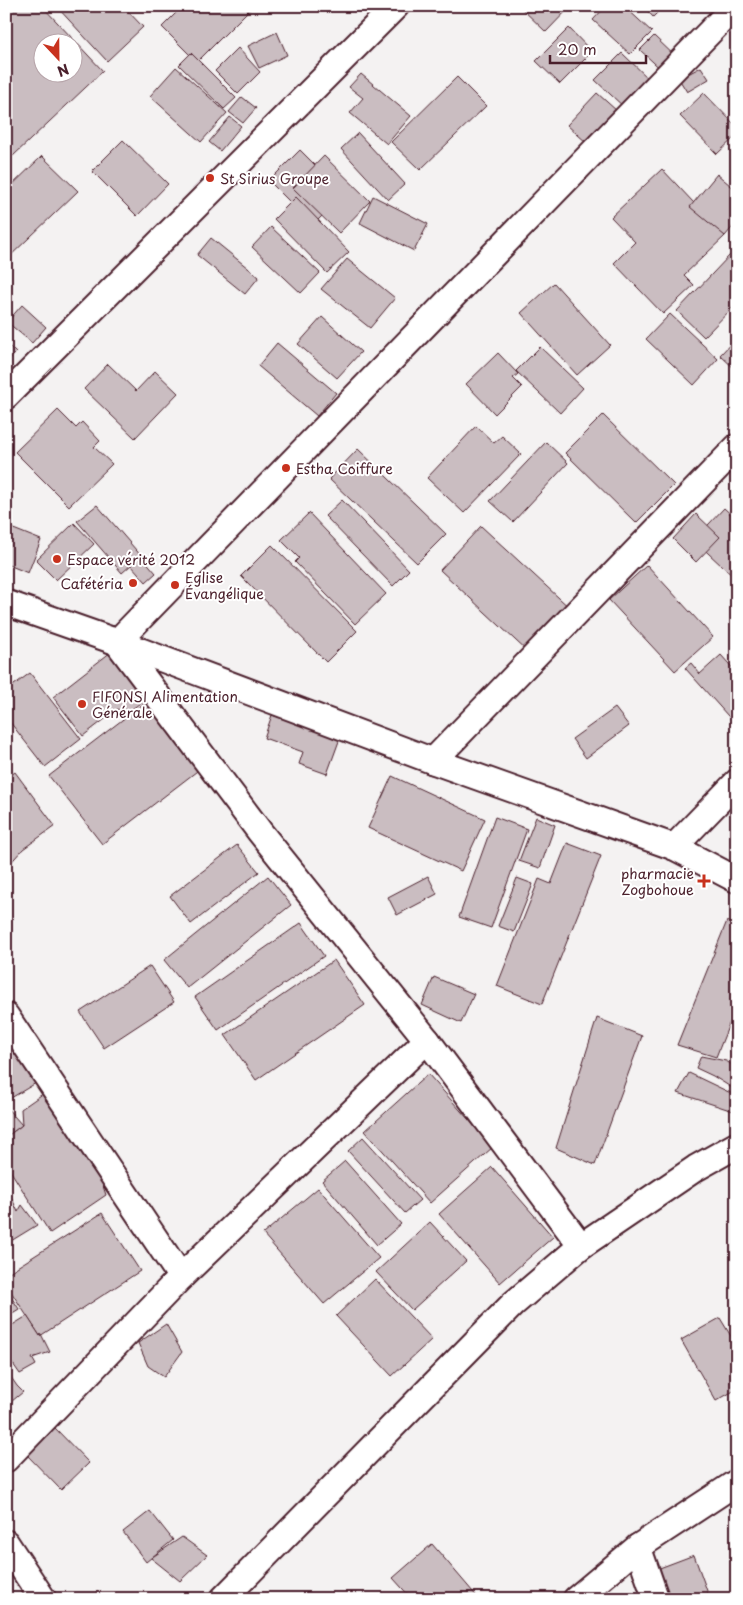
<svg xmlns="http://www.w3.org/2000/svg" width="743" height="1605" viewBox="0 0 743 1605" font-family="'Playpen Sans',sans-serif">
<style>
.building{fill:#cabdc1;stroke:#4a1f2b;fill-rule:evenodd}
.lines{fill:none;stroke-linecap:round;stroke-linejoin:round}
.street-casing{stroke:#4a1f2b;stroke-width:29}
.street{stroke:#fff;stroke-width:25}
.poi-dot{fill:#c8321e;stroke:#fff;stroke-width:2}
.labels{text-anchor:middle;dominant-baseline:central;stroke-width:4;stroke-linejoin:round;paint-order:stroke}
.poi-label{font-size:14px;fill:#4a1f2b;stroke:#fff;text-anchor:start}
</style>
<rect width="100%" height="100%" fill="#f4f2f2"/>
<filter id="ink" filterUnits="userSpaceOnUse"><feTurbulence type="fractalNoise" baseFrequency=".02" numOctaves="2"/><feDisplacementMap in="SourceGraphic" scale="10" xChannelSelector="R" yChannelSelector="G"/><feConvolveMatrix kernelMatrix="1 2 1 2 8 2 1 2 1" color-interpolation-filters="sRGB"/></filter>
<g filter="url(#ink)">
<g class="building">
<path d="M14,6H42L103,71L13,156L6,149V13ZM42,42H72V72H42Z"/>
<polygon points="56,6 123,6 143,27 107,61"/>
<polygon points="183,6 253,6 197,62 162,27"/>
<polygon points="519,6 571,6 546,32"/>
<polygon points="606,6 624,6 652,32 630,54 593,20"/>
<polygon points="643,6 664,6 653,17"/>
<polygon points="569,28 592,52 560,84 536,61"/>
<polygon points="277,32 287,55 259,68 248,46"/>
<polygon points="654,36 680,61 666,74 640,50"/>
<polygon points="238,48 260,72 238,94 215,71"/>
<polygon points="191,53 236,98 224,109 179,65"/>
<polygon points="622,53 652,82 626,109 595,80"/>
<polygon points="176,67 227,113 201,142 150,96"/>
<polygon points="701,67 709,79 687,92 679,79"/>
<polygon points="361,74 411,116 387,144 350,113 363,98 349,87"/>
<polygon points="457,77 486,106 420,170 391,142"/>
<polygon points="597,93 617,111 587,143 567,125"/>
<polygon points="704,93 737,127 737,135 717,154 680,116"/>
<polygon points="242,97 256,108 243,123 229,112"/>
<polygon points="230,117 241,126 220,151 209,142"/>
<polygon points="358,133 405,184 388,200 341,149"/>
<polygon points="123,140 168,184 137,216 92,171"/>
<polygon points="300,150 344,194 313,225 269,181"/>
<polygon points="42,156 78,191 6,260 6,191"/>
<polygon points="324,156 370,201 339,233 293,188"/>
<polygon points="662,169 725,236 684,275 694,285 663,314 614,263 635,242 611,217"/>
<polygon points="717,174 737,191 737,222 725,236 690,207"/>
<polygon points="373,196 428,224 414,251 360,223"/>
<polygon points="296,197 349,252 327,273 274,219"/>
<polygon points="271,227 320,273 301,293 252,247"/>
<polygon points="211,238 259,277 245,294 197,255"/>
<polygon points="730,255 737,261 737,303 704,337 677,311"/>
<polygon points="347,259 395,298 370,328 321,289"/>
<polygon points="554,283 610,345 577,375 521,313"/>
<polygon points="22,305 46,327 32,343 7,322"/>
<polygon points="670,314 718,359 694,385 646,339"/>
<polygon points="322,317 361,352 337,378 298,344"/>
<polygon points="737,337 737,371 720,355"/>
<polygon points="6,343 16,353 6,363"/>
<polygon points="277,343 336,393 317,416 258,366"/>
<polygon points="540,347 583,388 560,413 516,371"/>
<polygon points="498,353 518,374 513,378 522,387 495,414 466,384"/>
<polygon points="108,364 136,391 155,371 178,393 135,438 84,389"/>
<polygon points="58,410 76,428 82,422 100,441 94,447 112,464 69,506 15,452"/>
<polygon points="603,415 674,485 636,523 565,453"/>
<polygon points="476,426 494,443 502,436 521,454 464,513 427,478"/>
<polygon points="546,442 568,463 513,522 490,501"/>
<polygon points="358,449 446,534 417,563 329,479"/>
<polygon points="342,500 409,570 393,586 325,516"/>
<polygon points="97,505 156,573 146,582 131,565 122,573 77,521"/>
<polygon points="724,508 737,520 737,580 694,540"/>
<polygon points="309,513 386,594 355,624 295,562 299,558 281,540"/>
<polygon points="696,514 720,537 696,562 673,539"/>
<polygon points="74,523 94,544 56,580 36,560"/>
<polygon points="6,526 41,540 28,573 6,564"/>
<polygon points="481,526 572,610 530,654 440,570"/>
<polygon points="272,545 357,631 326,662 241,576"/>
<polygon points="647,565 713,637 675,671 609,600"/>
<polygon points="111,652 147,698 124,715 118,709 83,736 53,697"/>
<polygon points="721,655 737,673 737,726 685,668 691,663 700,674"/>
<polygon points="30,673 81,739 45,767 6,717 6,691"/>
<polygon points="152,697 205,765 102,844 49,776"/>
<polygon points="615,708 629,726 586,758 572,739"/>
<polygon points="296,714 343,730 327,774 299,764 303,752 264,738 272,715 293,722"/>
<polygon points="15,772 55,826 23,849 6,868 6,779"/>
<polygon points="392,776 485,819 461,871 368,828"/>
<polygon points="495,817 527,829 491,928 459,917"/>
<polygon points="536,817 555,825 540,868 519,861"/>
<polygon points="567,843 601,856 542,1004 497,986 539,879 551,884"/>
<polygon points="237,845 259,872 191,924 170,896"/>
<polygon points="268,876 291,905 187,988 164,960"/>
<polygon points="428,876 437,894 397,915 388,897"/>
<polygon points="517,878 533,884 514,932 498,926"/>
<polygon points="727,921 737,925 737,1004 716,1057 677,1045"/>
<polygon points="301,923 324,956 218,1030 195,997"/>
<polygon points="334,960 365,1005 256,1080 225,1035"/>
<polygon points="150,966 174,1002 104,1048 80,1012"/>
<polygon points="434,977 474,994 461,1023 422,1005"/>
<polygon points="597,1018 642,1036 595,1165 556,1148"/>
<polygon points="16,1051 36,1083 6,1101 6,1057"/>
<polygon points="701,1056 726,1061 737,1068 737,1091 713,1076 696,1068"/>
<polygon points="689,1073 737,1096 737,1104 733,1111 678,1093"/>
<polygon points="428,1074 493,1147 430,1203 365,1131"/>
<polygon points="44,1093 102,1183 106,1195 50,1233 6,1164 6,1137 22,1125 21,1109"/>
<polygon points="6,1107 22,1125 6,1137"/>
<polygon points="363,1137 420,1200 405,1213 348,1151"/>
<polygon points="345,1161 401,1224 377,1245 322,1181"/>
<polygon points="492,1167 553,1237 500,1283 439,1214"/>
<polygon points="318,1188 379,1258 324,1304 263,1234"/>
<polygon points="9,1192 18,1212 22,1205 37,1225 6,1244 6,1193"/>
<polygon points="102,1213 140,1271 40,1336 6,1284 6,1274"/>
<polygon points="430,1222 466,1261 412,1310 376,1272"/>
<polygon points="375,1279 432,1339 392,1376 336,1316"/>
<polygon points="6,1289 19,1309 6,1317"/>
<polygon points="27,1316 40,1336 41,1334 50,1352 32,1358 36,1365 20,1374 6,1354 6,1329"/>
<polygon points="720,1318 737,1346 737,1389 716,1401 681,1340"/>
<polygon points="166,1324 182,1352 164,1377 148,1366 138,1343"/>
<polygon points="6,1370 17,1386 23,1392 6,1406"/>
<polygon points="54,1427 89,1463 61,1490 26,1454"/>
<polygon points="150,1511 173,1540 146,1562 123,1532"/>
<polygon points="182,1537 207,1555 180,1581 151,1558"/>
<polygon points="432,1544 479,1599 412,1599 393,1578"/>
<polygon points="694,1555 710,1599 668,1599 657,1569"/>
<polygon points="737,1593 737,1599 722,1599"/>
</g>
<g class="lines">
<defs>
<g id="street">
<polyline points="6,396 396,6"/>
<polyline points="6,603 117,642 433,761 674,847 737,880"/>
<polyline points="433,761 737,447"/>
<polyline points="674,847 737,782"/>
<polyline points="6,1016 181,1277"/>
<polyline points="581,1246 427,1040 260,832 117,642 735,6"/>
<polyline points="6,1459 181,1277 427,1040"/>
<polyline points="6,1543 43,1599"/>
<polyline points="638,1547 656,1599"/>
<polyline points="223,1599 513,1304 581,1246 696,1168 737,1145"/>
<polyline points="576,1599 638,1547 737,1482"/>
</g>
</defs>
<use href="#street" class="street-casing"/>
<use href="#street" class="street"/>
</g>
</g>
<g class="poi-dot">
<circle cx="210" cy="178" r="5"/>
<circle cx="286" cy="468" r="5"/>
<circle cx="57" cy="559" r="5"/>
<circle cx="133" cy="583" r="5"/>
<circle cx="175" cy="585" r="5"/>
<circle cx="82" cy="704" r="5"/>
<path d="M701.5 873.5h5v5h5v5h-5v5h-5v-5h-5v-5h5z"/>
</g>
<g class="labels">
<g class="poi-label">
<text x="220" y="178">St Sirius Groupe</text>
<text x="296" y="468">Estha Coiffure</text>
<text x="67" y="559">Espace vérité 2012</text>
<text x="185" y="577">Eglise<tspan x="185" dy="16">Évangélique</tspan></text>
<text x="123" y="583" text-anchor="end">Cafétéria</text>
<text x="92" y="696">FIFONSI Alimentation<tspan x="92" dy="16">Générale</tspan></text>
<text x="694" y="873" text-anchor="end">pharmacie<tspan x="694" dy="16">Zogbohoue</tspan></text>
</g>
</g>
<rect width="743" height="1605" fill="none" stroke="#fff" stroke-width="25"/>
<rect x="12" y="12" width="718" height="1580" fill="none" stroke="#4a1f2b" stroke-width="2" filter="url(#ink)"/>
<g transform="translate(58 58) rotate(158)"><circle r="24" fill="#ffffff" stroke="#b7a5aa"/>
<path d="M0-4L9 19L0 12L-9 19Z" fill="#c8321e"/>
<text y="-8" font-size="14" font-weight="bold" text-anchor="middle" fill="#4a1f2b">N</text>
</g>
<path d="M550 55v8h96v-8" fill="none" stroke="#4a1f2b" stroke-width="2.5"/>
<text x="558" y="55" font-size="15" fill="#4a1f2b" stroke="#ffffff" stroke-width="4" paint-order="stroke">20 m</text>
</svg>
